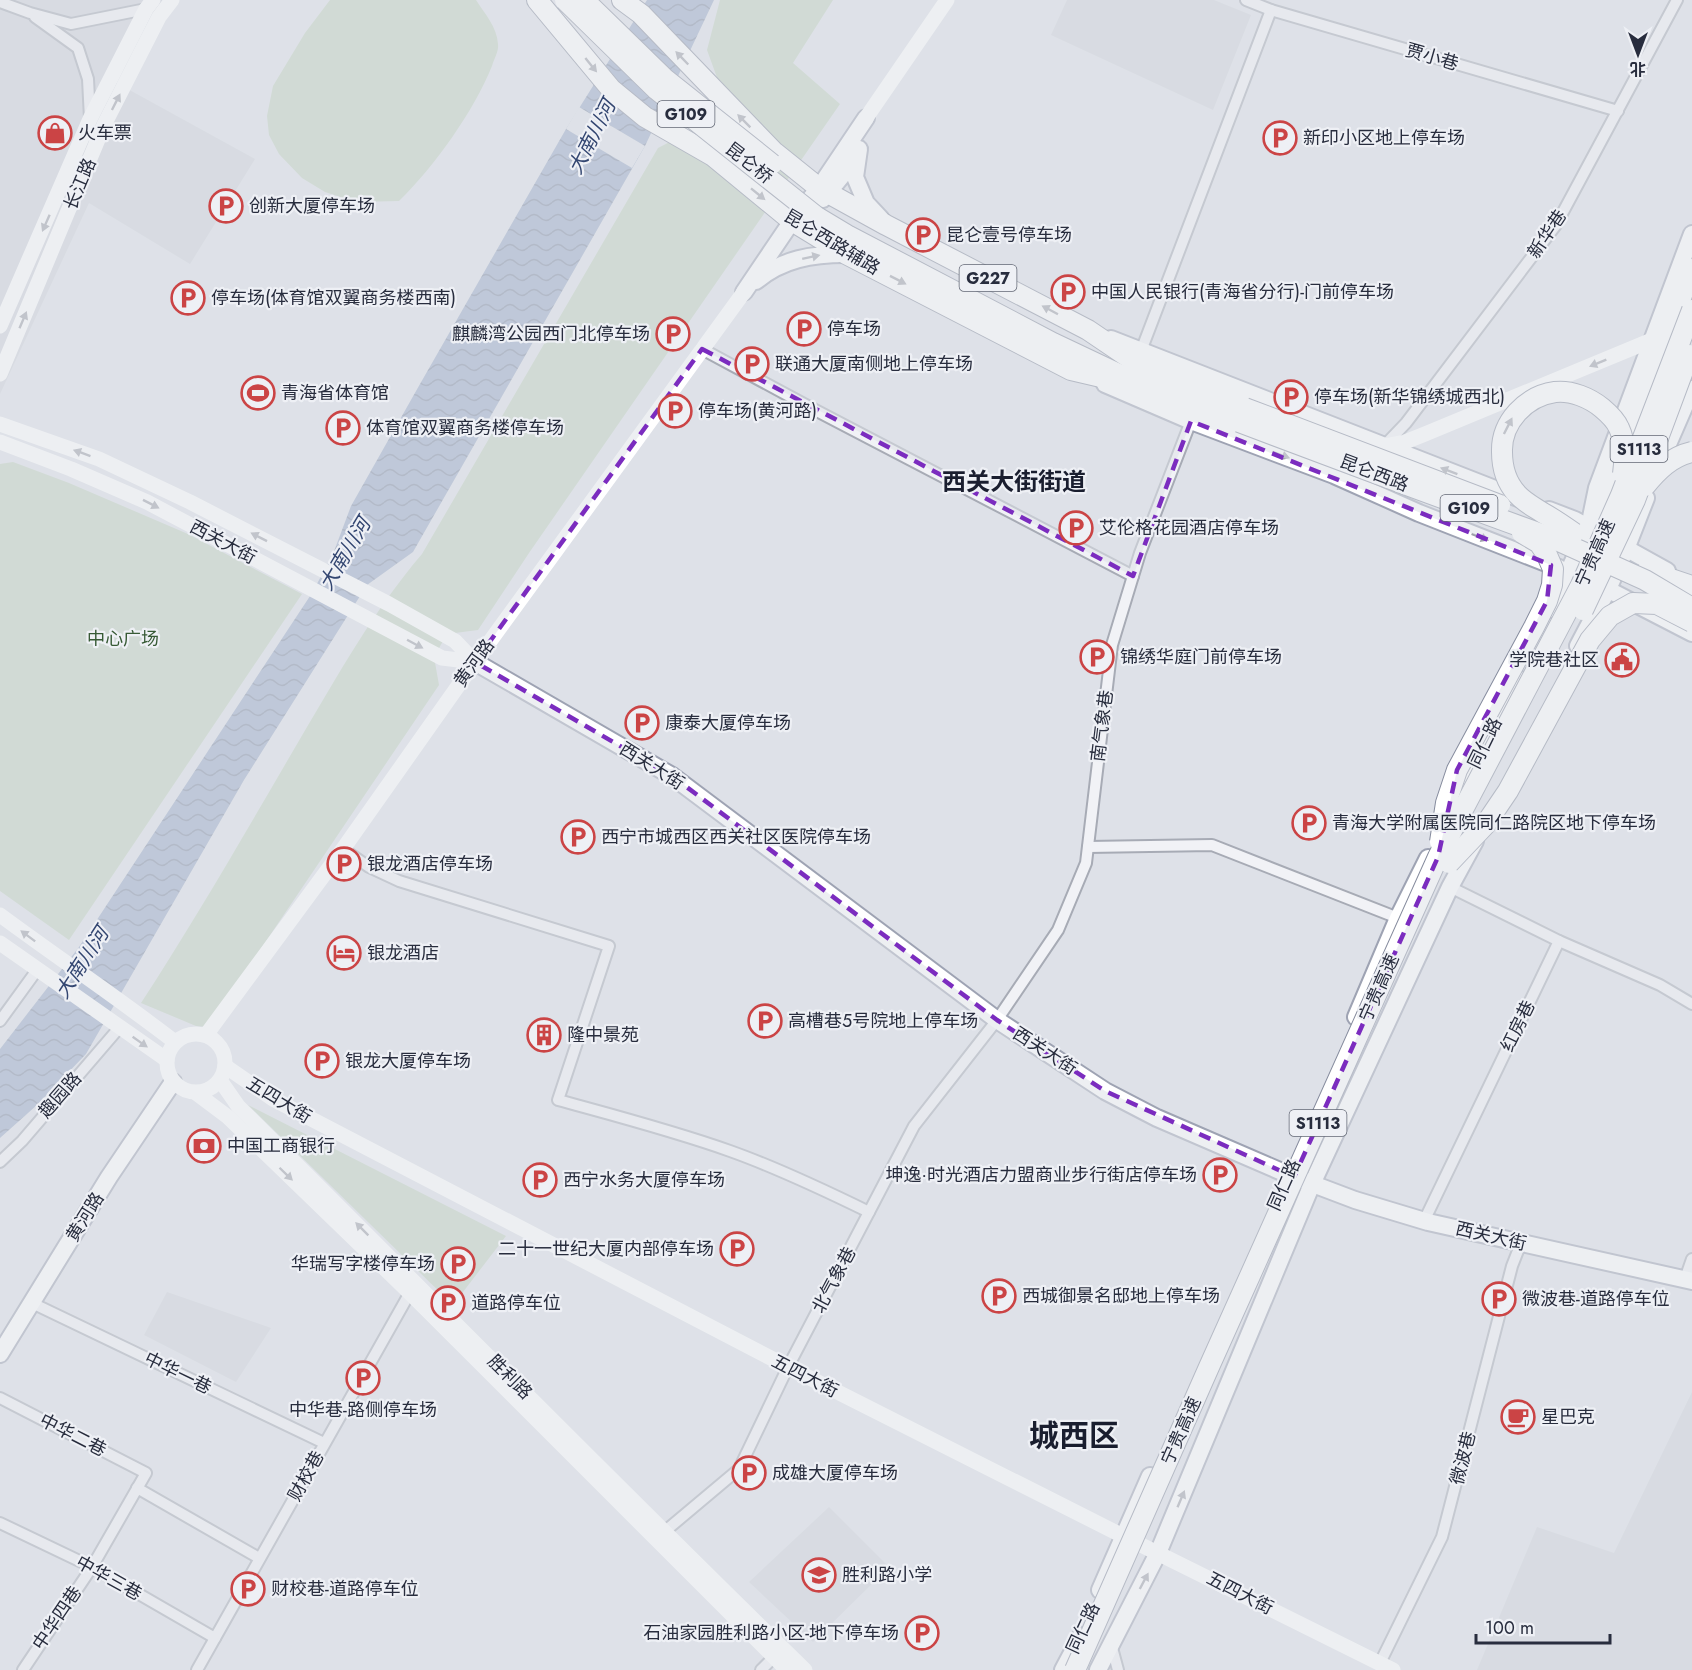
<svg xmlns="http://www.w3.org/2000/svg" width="1692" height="1670" viewBox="0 0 1692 1670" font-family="Jost,'Noto Sans SC',sans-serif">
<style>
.built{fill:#d0d3dc}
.green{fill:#c1d1bf}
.water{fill:url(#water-waves)}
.pier{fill:#dee1e8}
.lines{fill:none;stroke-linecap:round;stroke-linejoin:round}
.street-casing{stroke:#a7abb5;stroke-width:14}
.primary-casing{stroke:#9ea3b3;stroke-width:20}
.highway-casing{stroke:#868c9e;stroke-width:22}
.street{stroke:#f1f2f6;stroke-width:10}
.secondary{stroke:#fff;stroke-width:15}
.primary{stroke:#fff;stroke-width:16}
.highway{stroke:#fff;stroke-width:20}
.highway-bridge-casing{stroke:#868c9e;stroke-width:22;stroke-linecap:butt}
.highway-bridge{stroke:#fff;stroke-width:20}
.oneway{fill:#9ea0a8}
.marked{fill:none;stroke:#7b2cbf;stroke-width:4.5;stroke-dasharray:12 8;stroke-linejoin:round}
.labels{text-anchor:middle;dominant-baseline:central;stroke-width:4.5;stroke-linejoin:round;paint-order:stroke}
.shield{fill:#eef0f5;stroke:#636875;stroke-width:1.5}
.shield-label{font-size:16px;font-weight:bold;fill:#282d3e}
.street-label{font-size:18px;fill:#282d3e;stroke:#eef0f5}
.poi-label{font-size:18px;fill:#282d3e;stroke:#eef0f5;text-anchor:start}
.park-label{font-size:18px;fill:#375a35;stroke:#eef0f5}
.water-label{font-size:20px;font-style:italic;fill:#334671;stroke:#eef0f5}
.district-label{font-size:24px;font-weight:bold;fill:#1a1e2f;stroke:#eef0f5}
.town-label{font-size:30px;font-weight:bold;fill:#1a1e2f;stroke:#eef0f5}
</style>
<defs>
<pattern id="water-waves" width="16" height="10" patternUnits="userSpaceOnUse" patternTransform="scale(1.5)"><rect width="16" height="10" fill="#9aa9c7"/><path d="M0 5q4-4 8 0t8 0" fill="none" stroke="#7e8aa3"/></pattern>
</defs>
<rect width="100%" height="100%" fill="#dee1e8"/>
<g class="built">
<polygon points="0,0 163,0 152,15 115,82 255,159 190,264 89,203 0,394"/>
<polygon points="1067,0 1214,0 1251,15 1213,110 1051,35"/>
<polygon points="167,1292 271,1328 236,1382 144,1335"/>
<polygon points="1692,1392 1692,1670 1477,1670 1537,1527 1614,1553"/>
<polygon points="829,1507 889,1567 813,1642 749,1582"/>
</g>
<g class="green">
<path d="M330,0H476C485,14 497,27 498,44C499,51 494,59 492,66C474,111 434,167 399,201L356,202L325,192L302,178L279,154L269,135L267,116L273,86L305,33Z"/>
<path d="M720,0H833L793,63L840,104L529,553L478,630L447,634L434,657L439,685L208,1027L196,1026L141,1003C197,917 248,828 300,739C338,675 374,610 422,554L658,148L693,130L719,83L707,50Z"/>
<polygon points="13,462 69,483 188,534 302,594 69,940 0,891 0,464"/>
<polygon points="248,1105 506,1236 453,1305"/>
</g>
<polygon class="water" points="647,0 714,0 645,146 413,552 367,585 244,780 86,1054 37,1105 0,1138 0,1049 79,947 312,593 333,554 351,506 420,384 566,129"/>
<polygon class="pier" points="579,107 645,146 632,168 566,129"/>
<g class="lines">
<defs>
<g id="street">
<polyline points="1246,0 1271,10 1618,111"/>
<polyline points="0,2 30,13 71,24 146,9"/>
<polyline points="35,17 78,48 88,79 90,119"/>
<polyline points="702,349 817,411 1133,576"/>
<polyline points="1141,351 1271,10"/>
<polyline points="1384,446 1406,423 1556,225 1677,0"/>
<polyline points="1088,847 1212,845 1398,918"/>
<path d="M343,849L369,867L399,881L609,946L558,1100C616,1116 674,1131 730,1151C778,1168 824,1190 869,1212"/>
<polyline points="1450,887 1559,941 1660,985 1692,1004"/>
<polyline points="0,1021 37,970"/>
<polyline points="0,1162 22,1141 119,1028"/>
<polyline points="1424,1221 1559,941"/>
<polyline points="1685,1279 1692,1259"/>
<polyline points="32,1303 324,1443"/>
<polyline points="0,1398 146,1473 92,1567 23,1670"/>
<polyline points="137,1488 259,1558"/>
<polyline points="0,1523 92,1567 215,1638"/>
<polyline points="664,1532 739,1469 788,1367 914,1126 997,1020 1058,930 1086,863 1112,645 1140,553 1191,421"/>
<polyline points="1111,1644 1118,1670"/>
<polyline points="1380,1663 1442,1537 1512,1266 1521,1243"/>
<polyline points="197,1670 412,1289"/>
<polyline points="761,1670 774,1657"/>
</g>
<g id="primary">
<polyline points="859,149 855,177 866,203 881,219"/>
<polyline points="823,199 841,177 851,152"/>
<path d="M756,281C782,259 812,254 846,254"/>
<polyline points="744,292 792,221 819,188 866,118"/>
<polyline points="1111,339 1523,500"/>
<polyline points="1105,384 1191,421 1334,475 1419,513 1559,568"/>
<polyline points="1655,474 1692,389"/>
<polyline points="1549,510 1575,520 1667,571"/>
<polyline points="1599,585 1692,633"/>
<polyline points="1551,609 1589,527 1597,488 1692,234"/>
<polyline points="1578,646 1608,589 1626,549 1646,498"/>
<polyline points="475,662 672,776 997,1020 1105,1091 1157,1118 1289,1175 1355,1200 1428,1222 1692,1281"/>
<polyline points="1450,813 1517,678"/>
<polyline points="1356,1017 1398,918 1428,858"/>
<polyline points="0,1354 109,1177 173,1082"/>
<polyline points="1100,1590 1150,1476"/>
<polyline points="1063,1670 1081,1636"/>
<polyline points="1098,1670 1158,1553 1312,1184 1450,887 1475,841"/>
</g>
<g id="highway">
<polyline points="537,0 611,89 645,117 713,156 792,221 846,254 1071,370 1148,388"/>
<polyline points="622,0 641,14 773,151 819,188 886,225 1088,330 1153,374"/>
<polyline points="817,217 847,235 1053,343 1148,388 1239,422"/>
<polyline points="1143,369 1245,408"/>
<polyline points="1589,527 1598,512 1692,269"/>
<polyline points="1647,571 1692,586"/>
</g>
</defs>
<use href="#street" class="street-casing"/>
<use href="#primary" class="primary-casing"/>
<use href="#highway" class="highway-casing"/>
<use href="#street" class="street"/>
<g class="secondary">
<polyline points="866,118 947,0"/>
<polyline points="0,326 90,119 146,9 153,0"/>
<polyline points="0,374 104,125 159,17 172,0"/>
<polyline points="0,424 99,459 190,502 389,604 455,641 475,662"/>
<polyline points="0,442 71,469 147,502 442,658 475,662"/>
<polyline points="1384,446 1405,442 1425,434 1652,340"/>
<path d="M0,915C58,958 118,998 175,1042"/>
<polyline points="0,943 167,1060"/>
<circle cx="196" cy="1063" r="29"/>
<polyline points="206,1035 343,849 475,662 744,292"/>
<polyline points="225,1066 273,1099 788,1367 1123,1536 1393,1670"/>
<path d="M220,1080L238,1106C427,1294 614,1484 805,1670"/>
<polyline points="196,1093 228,1117 410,1293 787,1670"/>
</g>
<use href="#primary" class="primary"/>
<use href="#highway" class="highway"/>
<defs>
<g id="highway-bridge">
<polyline points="565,0 657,90 817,217"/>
<polyline points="584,0 664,78 772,164"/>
<polyline points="1245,408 1500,505"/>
<polyline points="1239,422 1412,487 1552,538 1645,580 1692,608"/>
<path d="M1645,486C1658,470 1671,457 1692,452"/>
<path d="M1574,533C1564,526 1554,519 1543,513C1534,507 1524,502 1517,494C1506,482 1502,469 1502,452C1501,422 1526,396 1555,392C1571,390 1590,398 1602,408C1608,413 1616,421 1619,428C1626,443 1625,459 1623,474"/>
<polyline points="1583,610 1635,500 1689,355"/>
<polyline points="1440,842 1446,803 1457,770 1534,627 1547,601 1552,585 1553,569 1547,555 1539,543 1522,533"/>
<polyline points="1449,863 1485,825 1508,791 1590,640 1610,616 1633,603 1657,604 1692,622"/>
<polyline points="1075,1670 1209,1367 1438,857 1581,585 1621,495 1692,310"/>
</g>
</defs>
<use href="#highway-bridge" class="highway-bridge-casing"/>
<use href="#highway-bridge" class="highway-bridge"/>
</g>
<defs><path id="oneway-solid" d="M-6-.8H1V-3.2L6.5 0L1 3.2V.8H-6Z" transform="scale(1.5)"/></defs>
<g class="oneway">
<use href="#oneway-solid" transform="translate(682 58) rotate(-134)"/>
<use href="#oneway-solid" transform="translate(591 65) rotate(51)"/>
<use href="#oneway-solid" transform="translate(116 102) rotate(-63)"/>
<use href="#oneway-solid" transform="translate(744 121) rotate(-135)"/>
<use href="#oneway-solid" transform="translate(758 194) rotate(39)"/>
<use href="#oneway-solid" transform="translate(46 223) rotate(114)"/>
<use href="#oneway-solid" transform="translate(811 257) rotate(-12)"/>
<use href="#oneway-solid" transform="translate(898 280) rotate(27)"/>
<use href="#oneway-solid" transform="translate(1050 310) rotate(-152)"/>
<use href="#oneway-solid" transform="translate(23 320) rotate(-67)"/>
<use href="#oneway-solid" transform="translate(1598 363) rotate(158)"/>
<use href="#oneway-solid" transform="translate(1508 426) rotate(-63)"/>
<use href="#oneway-solid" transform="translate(82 453) rotate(-160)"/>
<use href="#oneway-solid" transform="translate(1281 455) rotate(20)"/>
<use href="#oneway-solid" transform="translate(1449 471) rotate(-159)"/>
<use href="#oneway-solid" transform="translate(151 504) rotate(27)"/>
<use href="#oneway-solid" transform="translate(259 537) rotate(-153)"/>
<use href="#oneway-solid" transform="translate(1480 537) rotate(21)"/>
<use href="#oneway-solid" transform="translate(415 644) rotate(28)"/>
<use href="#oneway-solid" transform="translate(28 936) rotate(-143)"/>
<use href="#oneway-solid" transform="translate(140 1042) rotate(35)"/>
<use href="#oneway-solid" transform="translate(286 1174) rotate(44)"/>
<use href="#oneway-solid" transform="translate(362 1229) rotate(-135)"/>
<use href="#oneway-solid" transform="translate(1181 1499) rotate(-67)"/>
<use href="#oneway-solid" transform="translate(1144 1581) rotate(-62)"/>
</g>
<path d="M0 0H1692V1670H0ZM702,349L1133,576L1191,421L1551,565L1547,601L1457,770L1438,857L1294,1177L1105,1091L997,1020L672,776L475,662Z" fill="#dee1e8" fill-opacity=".55" fill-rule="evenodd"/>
<path class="marked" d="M702,349L1133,576L1191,421L1551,565L1547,601L1457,770L1438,857L1294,1177L1105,1091L997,1020L672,776L475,662Z"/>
<defs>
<symbol id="shop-ring" viewBox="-11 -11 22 22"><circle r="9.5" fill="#eef0f5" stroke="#cb4445" stroke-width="1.5"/><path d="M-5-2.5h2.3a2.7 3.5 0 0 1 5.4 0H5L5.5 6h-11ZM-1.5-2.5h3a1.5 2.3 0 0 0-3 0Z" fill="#cb4445"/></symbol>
<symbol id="parking-ring" viewBox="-11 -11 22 22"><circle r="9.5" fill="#eef0f5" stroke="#cb4445" stroke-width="1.5"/><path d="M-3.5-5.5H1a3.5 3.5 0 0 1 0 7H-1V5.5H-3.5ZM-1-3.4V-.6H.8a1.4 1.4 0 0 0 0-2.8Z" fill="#cb4445"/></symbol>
<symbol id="stadium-ring" viewBox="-11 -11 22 22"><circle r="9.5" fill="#eef0f5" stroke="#cb4445" stroke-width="1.5"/><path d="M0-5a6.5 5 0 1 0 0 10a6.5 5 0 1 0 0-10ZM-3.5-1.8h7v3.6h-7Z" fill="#cb4445"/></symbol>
<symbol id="civic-ring" viewBox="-11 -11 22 22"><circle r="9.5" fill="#eef0f5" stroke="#cb4445" stroke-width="1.5"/><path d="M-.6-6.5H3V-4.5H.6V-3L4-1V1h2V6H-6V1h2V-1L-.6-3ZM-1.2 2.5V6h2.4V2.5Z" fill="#cb4445"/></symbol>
<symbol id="hotel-ring" viewBox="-11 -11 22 22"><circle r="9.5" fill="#eef0f5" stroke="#cb4445" stroke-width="1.5"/><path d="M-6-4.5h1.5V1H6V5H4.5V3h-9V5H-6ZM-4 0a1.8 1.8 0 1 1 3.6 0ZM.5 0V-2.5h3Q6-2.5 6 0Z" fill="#cb4445"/></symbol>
<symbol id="building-ring" viewBox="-11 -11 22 22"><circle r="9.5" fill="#eef0f5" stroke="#cb4445" stroke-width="1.5"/><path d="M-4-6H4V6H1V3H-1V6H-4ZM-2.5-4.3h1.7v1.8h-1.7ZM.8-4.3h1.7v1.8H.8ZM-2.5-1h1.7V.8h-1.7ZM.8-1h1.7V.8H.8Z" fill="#cb4445"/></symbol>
<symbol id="bank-ring" viewBox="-11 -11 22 22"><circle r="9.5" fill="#eef0f5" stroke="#cb4445" stroke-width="1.5"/><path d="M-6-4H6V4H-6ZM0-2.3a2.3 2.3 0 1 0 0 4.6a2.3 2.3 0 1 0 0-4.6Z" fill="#cb4445"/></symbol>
<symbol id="cafe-ring" viewBox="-11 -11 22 22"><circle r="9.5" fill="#eef0f5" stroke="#cb4445" stroke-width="1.5"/><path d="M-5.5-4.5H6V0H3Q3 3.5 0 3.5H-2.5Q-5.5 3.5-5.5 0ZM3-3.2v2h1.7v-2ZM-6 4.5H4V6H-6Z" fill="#cb4445"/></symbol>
<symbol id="school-ring" viewBox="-11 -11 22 22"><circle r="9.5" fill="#eef0f5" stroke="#cb4445" stroke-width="1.5"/><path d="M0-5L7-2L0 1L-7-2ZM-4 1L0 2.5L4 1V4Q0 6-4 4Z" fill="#cb4445"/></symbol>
</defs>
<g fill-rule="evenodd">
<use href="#shop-ring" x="36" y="114" width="38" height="38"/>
<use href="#parking-ring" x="1261" y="119" width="38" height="38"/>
<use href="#parking-ring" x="207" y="187" width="38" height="38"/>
<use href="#parking-ring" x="904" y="216" width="38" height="38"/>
<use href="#parking-ring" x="1049" y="273" width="38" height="38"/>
<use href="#parking-ring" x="169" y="279" width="38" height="38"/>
<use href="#parking-ring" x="785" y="310" width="38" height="38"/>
<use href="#parking-ring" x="654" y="315" width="38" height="38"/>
<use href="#parking-ring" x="733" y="345" width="38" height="38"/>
<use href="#stadium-ring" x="239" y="374" width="38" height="38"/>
<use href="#parking-ring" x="1272" y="378" width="38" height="38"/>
<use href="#parking-ring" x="656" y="392" width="38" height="38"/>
<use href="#parking-ring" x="324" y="409" width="38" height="38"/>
<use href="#parking-ring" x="1057" y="509" width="38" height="38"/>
<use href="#parking-ring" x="1078" y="638" width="38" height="38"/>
<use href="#civic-ring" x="1603" y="641" width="38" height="38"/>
<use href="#parking-ring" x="623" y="704" width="38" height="38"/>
<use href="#parking-ring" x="1290" y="804" width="38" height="38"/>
<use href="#parking-ring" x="559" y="818" width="38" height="38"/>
<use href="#parking-ring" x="325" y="845" width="38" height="38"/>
<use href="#hotel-ring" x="325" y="934" width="38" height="38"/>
<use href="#parking-ring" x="746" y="1002" width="38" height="38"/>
<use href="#building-ring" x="525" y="1016" width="38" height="38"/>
<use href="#parking-ring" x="303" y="1042" width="38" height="38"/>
<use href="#bank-ring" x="185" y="1127" width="38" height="38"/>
<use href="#parking-ring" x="1201" y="1156" width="38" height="38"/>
<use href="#parking-ring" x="521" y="1161" width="38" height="38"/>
<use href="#parking-ring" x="718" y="1230" width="38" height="38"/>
<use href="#parking-ring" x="439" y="1245" width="38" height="38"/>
<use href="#parking-ring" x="980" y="1277" width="38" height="38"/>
<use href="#parking-ring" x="1480" y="1280" width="38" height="38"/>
<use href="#parking-ring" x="429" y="1284" width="38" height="38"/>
<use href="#parking-ring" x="344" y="1359" width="38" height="38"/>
<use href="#cafe-ring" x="1499" y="1398" width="38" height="38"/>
<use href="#parking-ring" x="730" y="1454" width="38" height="38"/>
<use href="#school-ring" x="800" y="1556" width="38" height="38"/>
<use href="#parking-ring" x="229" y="1570" width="38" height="38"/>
<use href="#parking-ring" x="903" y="1614" width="38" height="38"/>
</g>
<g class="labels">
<g class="shield">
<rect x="657.5" y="101" width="57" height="26" rx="4.5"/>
<rect x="959.5" y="265" width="57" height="26" rx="4.5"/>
<rect x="1610.5" y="436" width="57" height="26" rx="4.5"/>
<rect x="1440.5" y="495" width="57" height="26" rx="4.5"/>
<rect x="1289.5" y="1110" width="57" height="26" rx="4.5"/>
</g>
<g class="shield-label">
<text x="686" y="114">G109</text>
<text x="988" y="278">G227</text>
<text x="1639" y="449">S1113</text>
<text x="1469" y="508">G109</text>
<text x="1318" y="1123">S1113</text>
</g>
<g class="street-label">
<text transform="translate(1432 57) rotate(16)">贾小巷</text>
<text transform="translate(749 163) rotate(38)">昆仑桥</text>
<text transform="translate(80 184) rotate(-67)">长江路</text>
<text transform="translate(1547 234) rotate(-56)">新华巷</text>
<text transform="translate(832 242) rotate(31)">昆仑西路辅路</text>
<text transform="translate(1374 473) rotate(21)">昆仑西路</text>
<text transform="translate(223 542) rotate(28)">西关大街</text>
<text transform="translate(1595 553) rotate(-66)">宁贵高速</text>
<text transform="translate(474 663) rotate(-54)">黄河路</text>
<text transform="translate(1102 726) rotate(-83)">南气象巷</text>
<text transform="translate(1485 743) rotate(-64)">同仁路</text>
<text transform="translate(652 766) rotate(32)">西关大街</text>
<text transform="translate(1379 988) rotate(-66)">宁贵高速</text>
<text transform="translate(1518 1026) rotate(-64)">红房巷</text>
<text transform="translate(1045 1051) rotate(33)">西关大街</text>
<text transform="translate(60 1095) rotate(-49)">趣园路</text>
<text transform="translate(279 1100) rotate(31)">五四大街</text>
<text transform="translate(1284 1185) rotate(-66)">同仁路</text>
<text transform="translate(85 1217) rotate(-58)">黄河路</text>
<text transform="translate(1491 1236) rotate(13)">西关大街</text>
<text transform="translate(834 1280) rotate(-62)">北气象巷</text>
<text transform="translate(178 1373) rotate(26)">中华一巷</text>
<text transform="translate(805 1376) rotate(27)">五四大街</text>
<text transform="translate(510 1377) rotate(45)">胜利路</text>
<text transform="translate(1181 1431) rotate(-66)">宁贵高速</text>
<text transform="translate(73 1435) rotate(27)">中华二巷</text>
<text transform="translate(1463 1458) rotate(-76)">微波巷</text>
<text transform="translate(306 1476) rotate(-61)">财校巷</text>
<text transform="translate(109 1578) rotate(29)">中华三巷</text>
<text transform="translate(1240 1593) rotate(27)">五四大街</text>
<text transform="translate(57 1618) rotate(-56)">中华四巷</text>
<text transform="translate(1083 1628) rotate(-65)">同仁路</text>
</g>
<g class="poi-label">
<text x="78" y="133">火车票</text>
<text x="1303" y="138">新印小区地上停车场</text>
<text x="249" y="206">创新大厦停车场</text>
<text x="946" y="235">昆仑壹号停车场</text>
<text x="1091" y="292">中国人民银行(青海省分行)-门前停车场</text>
<text x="211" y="298">停车场(体育馆双翼商务楼西南)</text>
<text x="827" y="329">停车场</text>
<text x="650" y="334" text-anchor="end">麒麟湾公园西门北停车场</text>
<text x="775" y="364">联通大厦南侧地上停车场</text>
<text x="281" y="393">青海省体育馆</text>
<text x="1314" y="397">停车场(新华锦绣城西北)</text>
<text x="698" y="411">停车场(黄河路)</text>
<text x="366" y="428">体育馆双翼商务楼停车场</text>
<text x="1099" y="528">艾伦格花园酒店停车场</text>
<text x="1120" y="657">锦绣华庭门前停车场</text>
<text x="1599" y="660" text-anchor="end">学院巷社区</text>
<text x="665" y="723">康泰大厦停车场</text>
<text x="1332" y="823">青海大学附属医院同仁路院区地下停车场</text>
<text x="601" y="837">西宁市城西区西关社区医院停车场</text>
<text x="367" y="864">银龙酒店停车场</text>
<text x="367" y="953">银龙酒店</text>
<text x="788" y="1021">高槽巷5号院地上停车场</text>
<text x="567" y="1035">隆中景苑</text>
<text x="345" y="1061">银龙大厦停车场</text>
<text x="227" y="1146">中国工商银行</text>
<text x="1197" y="1175" text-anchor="end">坤逸·时光酒店力盟商业步行街店停车场</text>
<text x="563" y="1180">西宁水务大厦停车场</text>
<text x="714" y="1249" text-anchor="end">二十一世纪大厦内部停车场</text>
<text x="435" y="1264" text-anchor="end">华瑞写字楼停车场</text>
<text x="1022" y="1296">西城御景名邸地上停车场</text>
<text x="1522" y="1299">微波巷-道路停车位</text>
<text x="471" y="1303">道路停车位</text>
<text x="363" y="1410" text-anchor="middle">中华巷-路侧停车场</text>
<text x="1541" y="1417">星巴克</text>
<text x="772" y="1473">成雄大厦停车场</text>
<text x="842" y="1575">胜利路小学</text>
<text x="271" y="1589">财校巷-道路停车位</text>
<text x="899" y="1633" text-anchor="end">石油家园胜利路小区-地下停车场</text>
</g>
<g class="park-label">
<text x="123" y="639">中心广场</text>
</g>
<g class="water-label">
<text transform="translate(592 137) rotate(-63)">大南川河</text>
<text transform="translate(345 554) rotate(-59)">大南川河</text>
<text transform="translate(82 963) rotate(-57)">大南川河</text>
</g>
<g class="district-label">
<text x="1014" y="481">西关大街街道</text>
</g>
<g class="town-label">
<text x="1074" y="1435">城西区</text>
</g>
</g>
<g transform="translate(1638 54) rotate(180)" stroke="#eef0f5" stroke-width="4.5" paint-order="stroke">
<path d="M0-4.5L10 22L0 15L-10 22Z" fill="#282d3e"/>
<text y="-9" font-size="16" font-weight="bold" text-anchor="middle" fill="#282d3e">北</text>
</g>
<path d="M1476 1634v9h134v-9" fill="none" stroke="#282d3e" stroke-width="3"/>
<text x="1485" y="1634" font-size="18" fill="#282d3e" stroke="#eef0f5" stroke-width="4.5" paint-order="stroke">100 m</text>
</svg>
